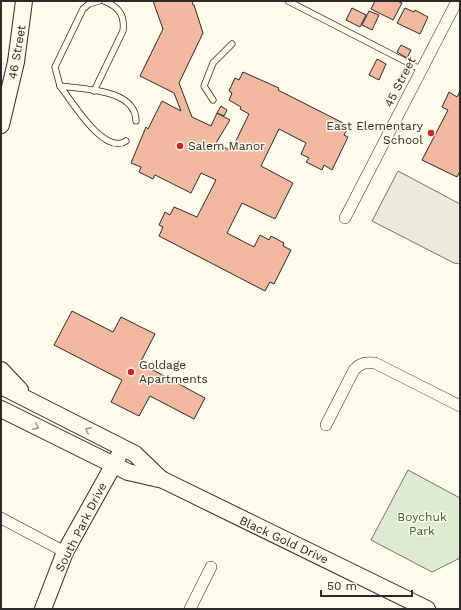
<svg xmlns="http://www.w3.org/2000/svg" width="461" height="610" viewBox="0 0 461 610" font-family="'Work Sans',sans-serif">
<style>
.green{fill:#deebd1;stroke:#74746e}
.parking{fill:#eceadb;stroke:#74746e}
.building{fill:#f2b8a0;stroke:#2b2b2b}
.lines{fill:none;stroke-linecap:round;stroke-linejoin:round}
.lane-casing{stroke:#2b2b2b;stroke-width:7}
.street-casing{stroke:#2b2b2b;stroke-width:12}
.secondary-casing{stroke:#2b2b2b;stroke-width:18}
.lane{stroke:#fdfbea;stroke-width:5.5}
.street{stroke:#fdfbea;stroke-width:11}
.secondary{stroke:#fdfbea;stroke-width:16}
.oneway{stroke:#9e9d94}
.poi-dot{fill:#c62828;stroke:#fdfbea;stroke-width:1.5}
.labels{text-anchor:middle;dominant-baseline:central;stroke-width:3;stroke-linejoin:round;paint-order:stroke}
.street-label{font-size:12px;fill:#2b2b2b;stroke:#fdfbea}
.poi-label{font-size:12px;fill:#2b2b2b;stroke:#fdfbea;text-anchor:start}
.park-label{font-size:12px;fill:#34623c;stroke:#fdfbea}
</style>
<rect width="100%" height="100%" fill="#fdfbea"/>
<polygon class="green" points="408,470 460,498 460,558 432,572 371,540"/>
<polygon class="parking" points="398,171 460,204 460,264 454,263 372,221"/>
<g class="building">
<polygon points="153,1 192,1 193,5 194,5 203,33 179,83 192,117 211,126 217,113 230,120 216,143 231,151 249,114 240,109 241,107 229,100 232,93 229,91 235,78 239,80 243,72 279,88 278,90 349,126 344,135 348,137 332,170 324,165 322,170 306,162 309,158 301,154 306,143 279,129 261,166 293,183 275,219 242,203 227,233 254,247 260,235 269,240 271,236 284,243 283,246 291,250 274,284 270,282 265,291 159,236 163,227 159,225 165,212 170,215 174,207 197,217 216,180 201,173 191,193 155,175 153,179 139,172 141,167 131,163 146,127 148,129 162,101 181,111 174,93 140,76 163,29"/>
<polygon points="375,1 397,1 402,3 393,20 371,9"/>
<polygon points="352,8 366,15 360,27 346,20"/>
<polygon points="405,8 414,12 415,10 428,17 420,34 397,23"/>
<polygon points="369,11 379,15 372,30 362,25"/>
<polygon points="401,45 411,50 407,58 397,52"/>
<polygon points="377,59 386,64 379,80 369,75"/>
<polygon points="460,91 460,171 457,177 422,160 448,110 442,107 449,92 457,97"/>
<polygon points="221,106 227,110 224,116 217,113"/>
<polygon points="72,311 113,332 121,317 155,334 140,363 205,398 194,419 150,396 139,416 111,402 122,380 54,345"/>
</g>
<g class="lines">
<defs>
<g id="lane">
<polyline points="288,1 422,70"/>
<polyline points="60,86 55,67 83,9 89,4 99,1"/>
<path d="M94,91L123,31C125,15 119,7 104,1"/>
<polyline points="213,100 204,86 213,63 232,44"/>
<path d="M126,141C104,156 71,100 60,86C83,89 136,89 136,121"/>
</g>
<g id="street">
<polyline points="345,218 457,1"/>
<path d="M326,425L354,370C360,363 366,362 375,363L460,406"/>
<polyline points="1,518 65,552"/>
<polyline points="190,609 211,567"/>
</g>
<g id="secondary">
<polyline points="1,125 16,62 24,1"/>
<polyline points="1,370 20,390"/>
<polyline points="1,386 135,454 161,479"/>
<polyline points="1,409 128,472 163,480 427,609"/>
<polyline points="43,609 65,552 118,457"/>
</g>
</defs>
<use href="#lane" class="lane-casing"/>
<use href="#street" class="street-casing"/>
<use href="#secondary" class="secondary-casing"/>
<use href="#lane" class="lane"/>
<use href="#street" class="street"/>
<use href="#secondary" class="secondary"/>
</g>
<defs><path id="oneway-chevron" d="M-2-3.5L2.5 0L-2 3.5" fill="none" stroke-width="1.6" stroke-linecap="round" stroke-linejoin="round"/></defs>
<g class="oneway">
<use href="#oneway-chevron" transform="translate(36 427) rotate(26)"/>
<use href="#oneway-chevron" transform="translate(88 430) rotate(-153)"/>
</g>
<g class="poi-dot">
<circle cx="431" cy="133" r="4"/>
<circle cx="180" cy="146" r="4"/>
<circle cx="131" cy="372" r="4"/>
</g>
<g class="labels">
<g class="street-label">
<text transform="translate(17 52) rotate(-80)">46 Street</text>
<text transform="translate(400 82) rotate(-63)">45 Street</text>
<text transform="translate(81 527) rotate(-63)">South Park Drive</text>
<text transform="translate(284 540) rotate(25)">Black Gold Drive</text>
</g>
<g class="poi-label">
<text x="423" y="126" text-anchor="end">East Elementary<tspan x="423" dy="14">School</tspan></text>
<text x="188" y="146">Salem Manor</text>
<text x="139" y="365">Goldage<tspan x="139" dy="14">Apartments</tspan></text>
</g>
<g class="park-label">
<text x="422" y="517">Boychuk<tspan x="422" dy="14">Park</tspan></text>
</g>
</g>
<rect width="461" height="610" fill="none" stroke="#2b2b2b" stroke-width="4"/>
<path d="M321 590v6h91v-6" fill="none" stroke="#2b2b2b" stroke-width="2"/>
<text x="327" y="590" font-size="12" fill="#2b2b2b" stroke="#fdfbea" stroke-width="3" paint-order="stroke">50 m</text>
</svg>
